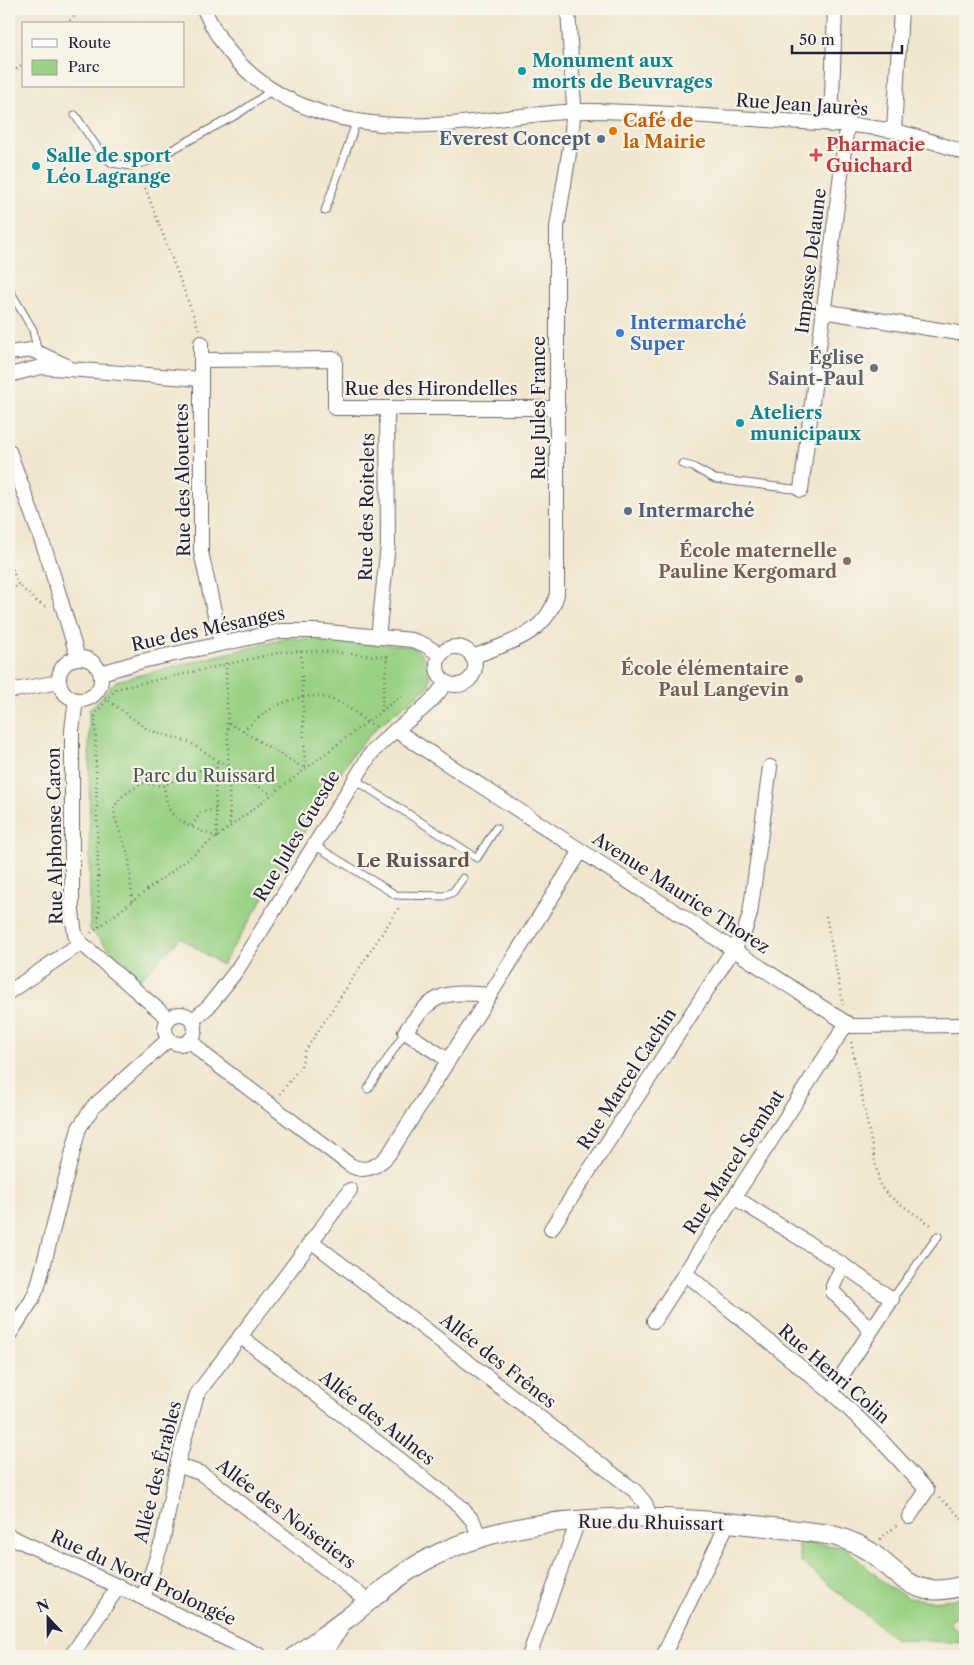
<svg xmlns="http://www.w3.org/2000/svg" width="974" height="1665" viewBox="0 0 974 1665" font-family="'Libre Caslon Text',serif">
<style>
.green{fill:#9ad285;stroke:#5e7a60}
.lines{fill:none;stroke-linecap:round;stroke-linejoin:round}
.lane-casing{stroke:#6a676e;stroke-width:9}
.street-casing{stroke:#6a676e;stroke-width:16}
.secondary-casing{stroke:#6a676e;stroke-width:21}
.path{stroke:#6a676e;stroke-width:2.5;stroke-dasharray:1 4;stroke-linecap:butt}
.lane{stroke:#fff;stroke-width:7}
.street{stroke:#fff;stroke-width:14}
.secondary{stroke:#fff;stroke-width:19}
.culture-dot{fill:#0f9aa8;stroke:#f7f3e8;stroke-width:2}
.food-dot{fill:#e8710a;stroke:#f7f3e8;stroke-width:2}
.service-dot{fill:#5c6f8a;stroke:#f7f3e8;stroke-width:2}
.health-dot{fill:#e0444e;stroke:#f7f3e8;stroke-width:2}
.shop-dot{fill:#3f7fe0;stroke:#f7f3e8;stroke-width:2}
.worship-dot{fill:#6b7280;stroke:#f7f3e8;stroke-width:2}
.education-dot{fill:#8d6e63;stroke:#f7f3e8;stroke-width:2}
.labels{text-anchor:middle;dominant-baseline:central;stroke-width:4.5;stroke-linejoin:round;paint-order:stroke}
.culture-label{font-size:18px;font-weight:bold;fill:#0d838f;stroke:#f7f3e8;text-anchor:start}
.street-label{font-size:18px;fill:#22223b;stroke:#f7f3e8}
.food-label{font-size:18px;font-weight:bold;fill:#c56008;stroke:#f7f3e8;text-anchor:start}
.service-label{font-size:18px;font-weight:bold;fill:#4e5e75;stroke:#f7f3e8;text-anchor:end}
.health-label{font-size:18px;font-weight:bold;fill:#be3a42;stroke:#f7f3e8;text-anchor:start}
.shop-label{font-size:18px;font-weight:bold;fill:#366cbe;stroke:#f7f3e8;text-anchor:start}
.worship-label{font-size:18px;font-weight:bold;fill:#5b616d;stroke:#f7f3e8;text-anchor:end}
.education-label{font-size:18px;font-weight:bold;fill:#785e54;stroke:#f7f3e8;text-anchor:end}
.park-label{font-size:18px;fill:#465751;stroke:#f7f3e8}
.neighbourhood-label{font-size:19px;font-weight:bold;fill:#62534f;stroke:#f7f3e8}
</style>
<rect width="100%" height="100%" fill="#f7f3e8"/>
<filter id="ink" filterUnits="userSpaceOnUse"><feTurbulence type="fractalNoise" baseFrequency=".02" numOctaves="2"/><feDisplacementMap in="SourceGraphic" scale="10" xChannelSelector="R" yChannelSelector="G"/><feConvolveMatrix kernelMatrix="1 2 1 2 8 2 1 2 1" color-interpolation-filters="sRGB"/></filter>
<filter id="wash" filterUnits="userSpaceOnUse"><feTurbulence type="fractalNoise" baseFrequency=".0096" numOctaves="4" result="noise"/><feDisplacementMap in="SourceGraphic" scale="20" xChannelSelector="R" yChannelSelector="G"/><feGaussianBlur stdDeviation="1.12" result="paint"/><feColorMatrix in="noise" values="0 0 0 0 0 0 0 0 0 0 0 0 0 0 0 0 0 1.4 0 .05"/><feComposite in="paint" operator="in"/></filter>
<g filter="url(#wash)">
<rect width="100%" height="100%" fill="#f0e7ce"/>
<g class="green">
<path d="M289,638L410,646C429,657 431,664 429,686L377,727L352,755L222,965L181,938L140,979L90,930L89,710L116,681Z"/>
<polygon points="798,1542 844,1547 889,1587 909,1598 932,1601 965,1598 965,1606 949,1623 965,1638 965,1643 895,1639 801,1562"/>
</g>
</g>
<g filter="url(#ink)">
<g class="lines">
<defs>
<g id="lane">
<polyline points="75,115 103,156 112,163 131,166 153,160 238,114 271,91"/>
<polyline points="325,211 357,120"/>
<polyline points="9,289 33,330 38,354"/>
<polyline points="682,464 693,467 715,479 801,490"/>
<polyline points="354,779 477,858 496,828"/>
<polyline points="314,845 396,895 444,896 453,892 463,878"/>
<polyline points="368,1089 405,1032"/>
<polyline points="892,1299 938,1236"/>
</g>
<g id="street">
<path d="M204,9C244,102 337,129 431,125C483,123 534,112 586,111C642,111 697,116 753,119C802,123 855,122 903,133C924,138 945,146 965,153"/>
<polyline points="831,125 835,9"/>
<polyline points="894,131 901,9"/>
<polyline points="822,311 965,334"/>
<polyline points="201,343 201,552 221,643"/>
<polyline points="9,353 32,350 65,365"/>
<polyline points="201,360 335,359 335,408 558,408"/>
<polyline points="9,375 41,367 201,379"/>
<polyline points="9,451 48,558 78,658"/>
<polyline points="801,490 847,126"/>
<polyline points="378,637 388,545 387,408"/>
<circle cx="456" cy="666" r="19"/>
<path d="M472,657C507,643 546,636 557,594V227L571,141L574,106L568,9"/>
<circle cx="80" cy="679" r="21"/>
<polyline points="101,673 142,661 281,631 317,631 412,640 425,645 441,655"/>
<polyline points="9,691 59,682"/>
<polyline points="76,700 72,730 72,911 75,935 81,943 169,1019"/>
<polyline points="395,730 851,1026 965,1025"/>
<polyline points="9,992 81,943"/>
<circle cx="180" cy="1029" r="15"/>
<path d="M193,1020L209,1006L237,970L370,755C393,726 426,714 446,682"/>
<path d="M190,1040L206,1056L350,1165C366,1175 382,1164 391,1151L581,851"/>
<path d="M448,1060L405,1032C433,993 442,991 489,995"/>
<polyline points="734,1197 843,1265"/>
<polyline points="551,1229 744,933 750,914 770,767"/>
<polyline points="311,1241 635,1491 645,1503 651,1519"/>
<polyline points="685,1273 831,1392 876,1435 927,1490 909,1517"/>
<polyline points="654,1321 847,1023"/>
<polyline points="9,1335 32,1300 38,1286 79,1128 93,1107 169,1039"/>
<polyline points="240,1336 460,1506 473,1521 480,1538"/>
<polyline points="831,1392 892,1299 843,1265 833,1286 833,1292 871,1330"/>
<polyline points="177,1465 200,1473 211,1480 368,1601"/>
<polyline points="9,1536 143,1598 261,1656"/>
<polyline points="143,1598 163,1539 177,1465 197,1394 350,1190"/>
<polyline points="71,1656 119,1586"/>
<polyline points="529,1656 578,1521"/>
<polyline points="663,1656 728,1523"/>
</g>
<g id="secondary">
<path d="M296,1656C312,1644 329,1632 345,1620C373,1599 398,1574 430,1558C539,1501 700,1517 818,1533C836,1535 853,1541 869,1551C905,1577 913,1601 965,1585"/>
<polyline points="324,1656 329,1641 338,1629"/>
</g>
</defs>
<use href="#lane" class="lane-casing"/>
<use href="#street" class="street-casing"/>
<use href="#secondary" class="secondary-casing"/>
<g class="path">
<polyline points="66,24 82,9"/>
<polyline points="9,76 24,62"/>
<polyline points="140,174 199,330"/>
<polyline points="9,560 18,584 38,603 47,607"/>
<polyline points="9,595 18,584"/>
<polyline points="301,651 305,769"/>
<polyline points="226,663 230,826"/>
<polyline points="97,692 148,730 189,742 272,795"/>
<polyline points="381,711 388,652"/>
<polyline points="229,723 305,769"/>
<path d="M243,731C268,707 302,686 338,702C353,708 362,721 377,727"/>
<polyline points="192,826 200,813 215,809"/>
<path d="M132,901L129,857L115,818L114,807L121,797L142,783L164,786L181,776L208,768L217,762L215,781L217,837C203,832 177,823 169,809C166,803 165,793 164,786"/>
<polyline points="826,916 843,1005"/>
<polyline points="99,927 95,714 116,689 282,652 319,651 387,657"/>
<polyline points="91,933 406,692"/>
<polyline points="851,1042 880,1186 890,1197 934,1227"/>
<polyline points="280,1094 301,1066 305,1051 398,909 399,905"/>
<polyline points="939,1498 949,1505 965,1523"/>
<polyline points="880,1539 899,1524"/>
</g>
<use href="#lane" class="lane"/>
<use href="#street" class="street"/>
<use href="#secondary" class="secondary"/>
</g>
</g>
<g class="culture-dot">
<circle cx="522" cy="71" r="5"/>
<circle cx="36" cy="166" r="5"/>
<circle cx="740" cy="423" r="5"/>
</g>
<circle class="food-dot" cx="613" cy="131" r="5"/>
<g class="service-dot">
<circle cx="601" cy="139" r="5"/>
<circle cx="628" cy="511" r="5"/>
</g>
<path class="health-dot" d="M813.5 147.5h5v5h5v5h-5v5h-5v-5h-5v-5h5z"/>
<circle class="shop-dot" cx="620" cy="333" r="5"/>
<circle class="worship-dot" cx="874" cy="368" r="5"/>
<g class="education-dot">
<circle cx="847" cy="561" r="5"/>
<circle cx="799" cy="679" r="5"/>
</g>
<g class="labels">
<g class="culture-label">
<text x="532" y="61">Monument aux<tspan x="532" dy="21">morts de Beuvrages</tspan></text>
<text x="46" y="156">Salle de sport<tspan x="46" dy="21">Léo Lagrange</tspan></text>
<text x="750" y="413">Ateliers<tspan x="750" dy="21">municipaux</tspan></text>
</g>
<g class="street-label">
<text transform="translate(802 105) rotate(4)">Rue Jean Jaurès</text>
<text transform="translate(811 261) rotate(-83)">Impasse Delaune</text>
<text x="431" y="389">Rue des Hirondelles</text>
<text transform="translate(539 408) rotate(-90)">Rue Jules France</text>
<text transform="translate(183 480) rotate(-91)">Rue des Alouettes</text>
<text transform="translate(367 507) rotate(-89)">Rue des Roitelets</text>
<text transform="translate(208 629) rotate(-12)">Rue des Mésanges</text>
<text transform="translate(55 836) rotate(-91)">Rue Alphonse Caron</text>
<text transform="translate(297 836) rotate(-59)">Rue Jules Guesde</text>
<text transform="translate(681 893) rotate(33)">Avenue Maurice Thorez</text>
<text transform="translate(627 1079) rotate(-57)">Rue Marcel Cachin</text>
<text transform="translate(734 1162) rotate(-57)">Rue Marcel Sembat</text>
<text transform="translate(498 1361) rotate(38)">Allée des Frênes</text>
<text transform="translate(834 1374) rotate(41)">Rue Henri Colin</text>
<text transform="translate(377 1418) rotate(38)">Allée des Aulnes</text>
<text transform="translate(158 1472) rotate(-76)">Allée des Érables</text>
<text transform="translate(286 1514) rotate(37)">Allée des Noisetiers</text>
<text transform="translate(651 1523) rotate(1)">Rue du Rhuissart</text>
<text transform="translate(143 1578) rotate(25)">Rue du Nord Prolongée</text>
</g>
<g class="food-label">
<text x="623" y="121">Café de<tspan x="623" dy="21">la Mairie</tspan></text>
</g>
<g class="service-label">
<text x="591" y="139">Everest Concept</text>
<text x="638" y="511" text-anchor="start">Intermarché</text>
</g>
<g class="health-label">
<text x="826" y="145">Pharmacie<tspan x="826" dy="21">Guichard</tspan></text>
</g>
<g class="shop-label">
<text x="630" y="323">Intermarché<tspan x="630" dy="21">Super</tspan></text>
</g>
<g class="worship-label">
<text x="864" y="358">Église<tspan x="864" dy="21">Saint-Paul</tspan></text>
</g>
<g class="education-label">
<text x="837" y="551">École maternelle<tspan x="837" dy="21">Pauline Kergomard</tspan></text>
<text x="789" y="669">École élémentaire<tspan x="789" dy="21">Paul Langevin</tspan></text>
</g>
<g class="park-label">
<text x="204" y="776">Parc du Ruissard</text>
</g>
<g class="neighbourhood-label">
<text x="413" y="860">Le Ruissard</text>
</g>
</g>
<rect width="974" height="1665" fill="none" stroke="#f7f3e8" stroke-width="30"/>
<rect x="22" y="22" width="162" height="65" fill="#f7f3e8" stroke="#a29fa3"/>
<rect x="32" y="39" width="25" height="8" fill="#ffffff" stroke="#a29fa3"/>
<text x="68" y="48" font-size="15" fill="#22223b">Route</text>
<rect x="32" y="60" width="25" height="15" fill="#9ad285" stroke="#a29fa3"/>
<text x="68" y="72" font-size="15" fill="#22223b">Parc</text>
<g transform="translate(48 1618) rotate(338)" stroke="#f7f3e8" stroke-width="4" paint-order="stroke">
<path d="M0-4L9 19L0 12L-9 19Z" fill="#22223b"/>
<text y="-8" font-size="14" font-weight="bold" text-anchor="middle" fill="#22223b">N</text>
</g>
<path d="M792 45v8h110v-8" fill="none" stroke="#22223b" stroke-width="2.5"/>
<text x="799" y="45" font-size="15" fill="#22223b" stroke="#f7f3e8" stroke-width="4" paint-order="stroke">50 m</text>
</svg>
